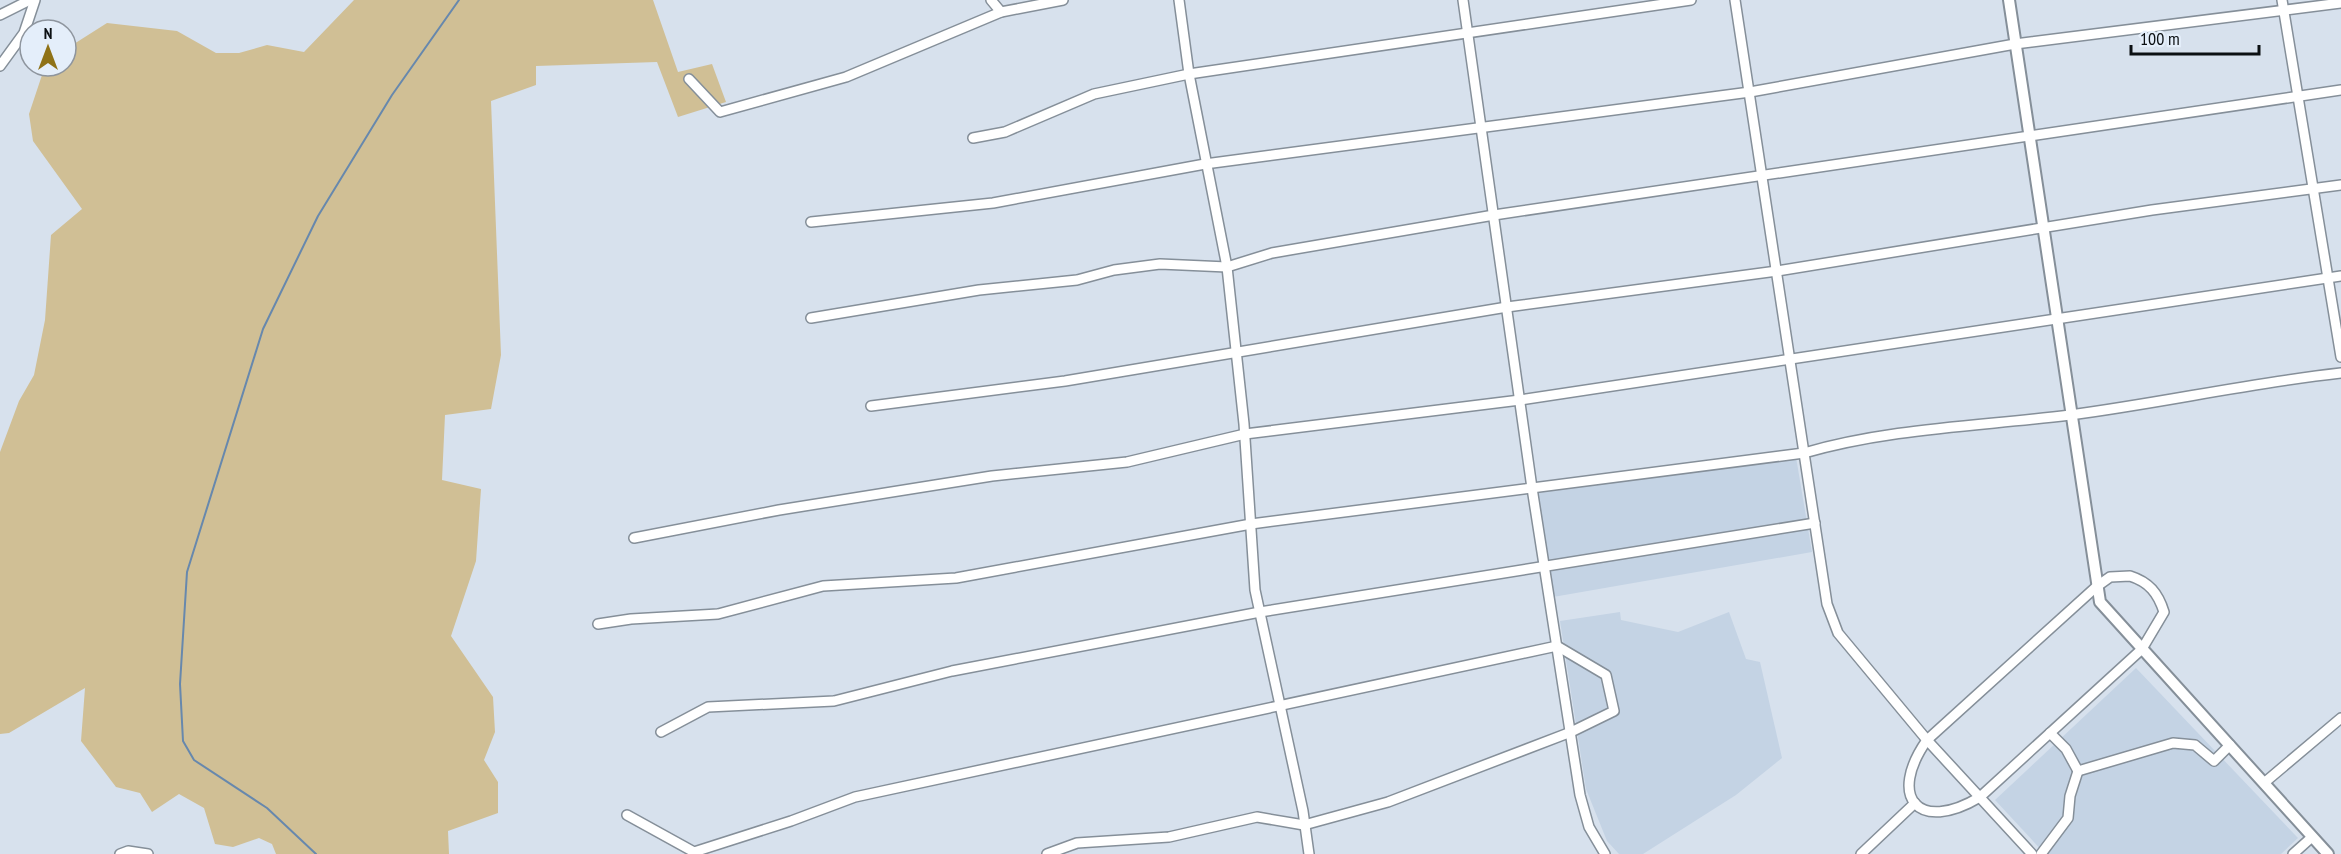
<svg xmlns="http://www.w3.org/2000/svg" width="2341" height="854" viewBox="0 0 2341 854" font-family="'PT Sans Narrow',sans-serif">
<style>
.built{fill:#c4d3e4}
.green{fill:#d0bf95}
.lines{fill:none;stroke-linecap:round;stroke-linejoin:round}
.stream{stroke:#6788ad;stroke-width:2}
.minor-casing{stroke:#858f99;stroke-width:12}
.tertiary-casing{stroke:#858f99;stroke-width:14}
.minor{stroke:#fff;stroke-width:9}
.tertiary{stroke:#fff;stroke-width:10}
</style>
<rect width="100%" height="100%" fill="#d7e1ed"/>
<g class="built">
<polygon points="1796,457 1812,552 1553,597 1538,492"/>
<polygon points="1620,612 1621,620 1678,632 1729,612 1746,659 1760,662 1782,758 1736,795 1643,854 1619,854 1607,841 1586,789 1560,621"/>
<polygon points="2136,668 2298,838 2281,854 2045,854 1995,800"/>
</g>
<polygon class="green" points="354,0 653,0 678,72 712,64 726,102 678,117 657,62 536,66 536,85 491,101 501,355 491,409 445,415 442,480 481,489 476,561 451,636 493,697 495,732 484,760 498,782 498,813 448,831 449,854 276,854 272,844 259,838 233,847 215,844 204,808 179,794 152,812 140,793 116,787 81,741 85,688 9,733 0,734 0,452 19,401 34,375 45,320 51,235 82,209 33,141 29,114 45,66 66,66 66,49 107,23 177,31 216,53 239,53 267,45 304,52"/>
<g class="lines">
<polyline class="stream" points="316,854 267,808 194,760 183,741 180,684 187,572 263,329 318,216 392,95 459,0"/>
<defs>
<g id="minor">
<polyline points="991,0 1001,12"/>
<polyline points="1179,0 1189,74 1227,267 1244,424 1255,590 1303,811 1309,854"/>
<polyline points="1463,0 1532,488 1580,795 1589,827 1605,854"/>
<polyline points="1735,0 1827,604 1838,633 1927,740 2032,854"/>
<polyline points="2282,0 2341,357"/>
<polyline points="0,15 30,0"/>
<polyline points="0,66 24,33 35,0"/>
<polyline points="689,79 720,112 846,77 1001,12 1063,0"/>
<polyline points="973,138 1005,132 1094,94 1189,74 1691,0"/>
<polyline points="811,222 993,203 1205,164 1750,92 2015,44 2341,3"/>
<polyline points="811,318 979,290 1077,280 1114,270 1160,264 1227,267 1272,253 1494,215 2341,90"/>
<polyline points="871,406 1065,381 1507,307 1777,271 2152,210 2341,185"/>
<polyline points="634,538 779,510 992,476 1127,462 1245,434 1520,400 2341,276"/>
<path d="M2130,576C2149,582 2158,593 2164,612L2142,649L1980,797C1918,834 1887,797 1927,740L2096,587L2110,577Z"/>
<path d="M598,624L631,619L718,614L823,586L956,578L1251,524L1804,453C1890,428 1982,426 2070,415C2161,403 2250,383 2341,373"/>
<polyline points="661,732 708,707 834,701 952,671 1260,612 1815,523"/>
<polyline points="2050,733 2066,749 2078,771 2173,743 2195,745 2214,761 2230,745"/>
<polyline points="2264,783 2341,718"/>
<polyline points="627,815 694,852 791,821 855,797 1557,646 1606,675 1614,711 1571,732 1388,802 1304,825 1257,817 1169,837 1077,843 1047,854"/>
<polyline points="120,854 128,851 148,854"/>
<polyline points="1861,854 1915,803"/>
<polyline points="2041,854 2068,818 2070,796 2078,771"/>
<polyline points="2293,854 2312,837"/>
</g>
<polyline id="tertiary" points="2009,0 2100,602 2328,854"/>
</defs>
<use href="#minor" class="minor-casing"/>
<use href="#tertiary" class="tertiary-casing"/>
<use href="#minor" class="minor"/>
<use href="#tertiary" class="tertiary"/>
</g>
<g transform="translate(48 48)"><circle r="28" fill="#e4eefa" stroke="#8e959e" stroke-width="1.5"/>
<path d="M0-4.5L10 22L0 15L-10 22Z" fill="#8f7217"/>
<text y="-9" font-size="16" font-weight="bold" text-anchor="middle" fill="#0c1013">N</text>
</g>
<path d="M2131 45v9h128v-9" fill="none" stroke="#0c1013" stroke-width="3"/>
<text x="2140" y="45" font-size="18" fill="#0c1013" stroke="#e4eefa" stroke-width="4.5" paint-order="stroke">100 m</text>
</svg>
